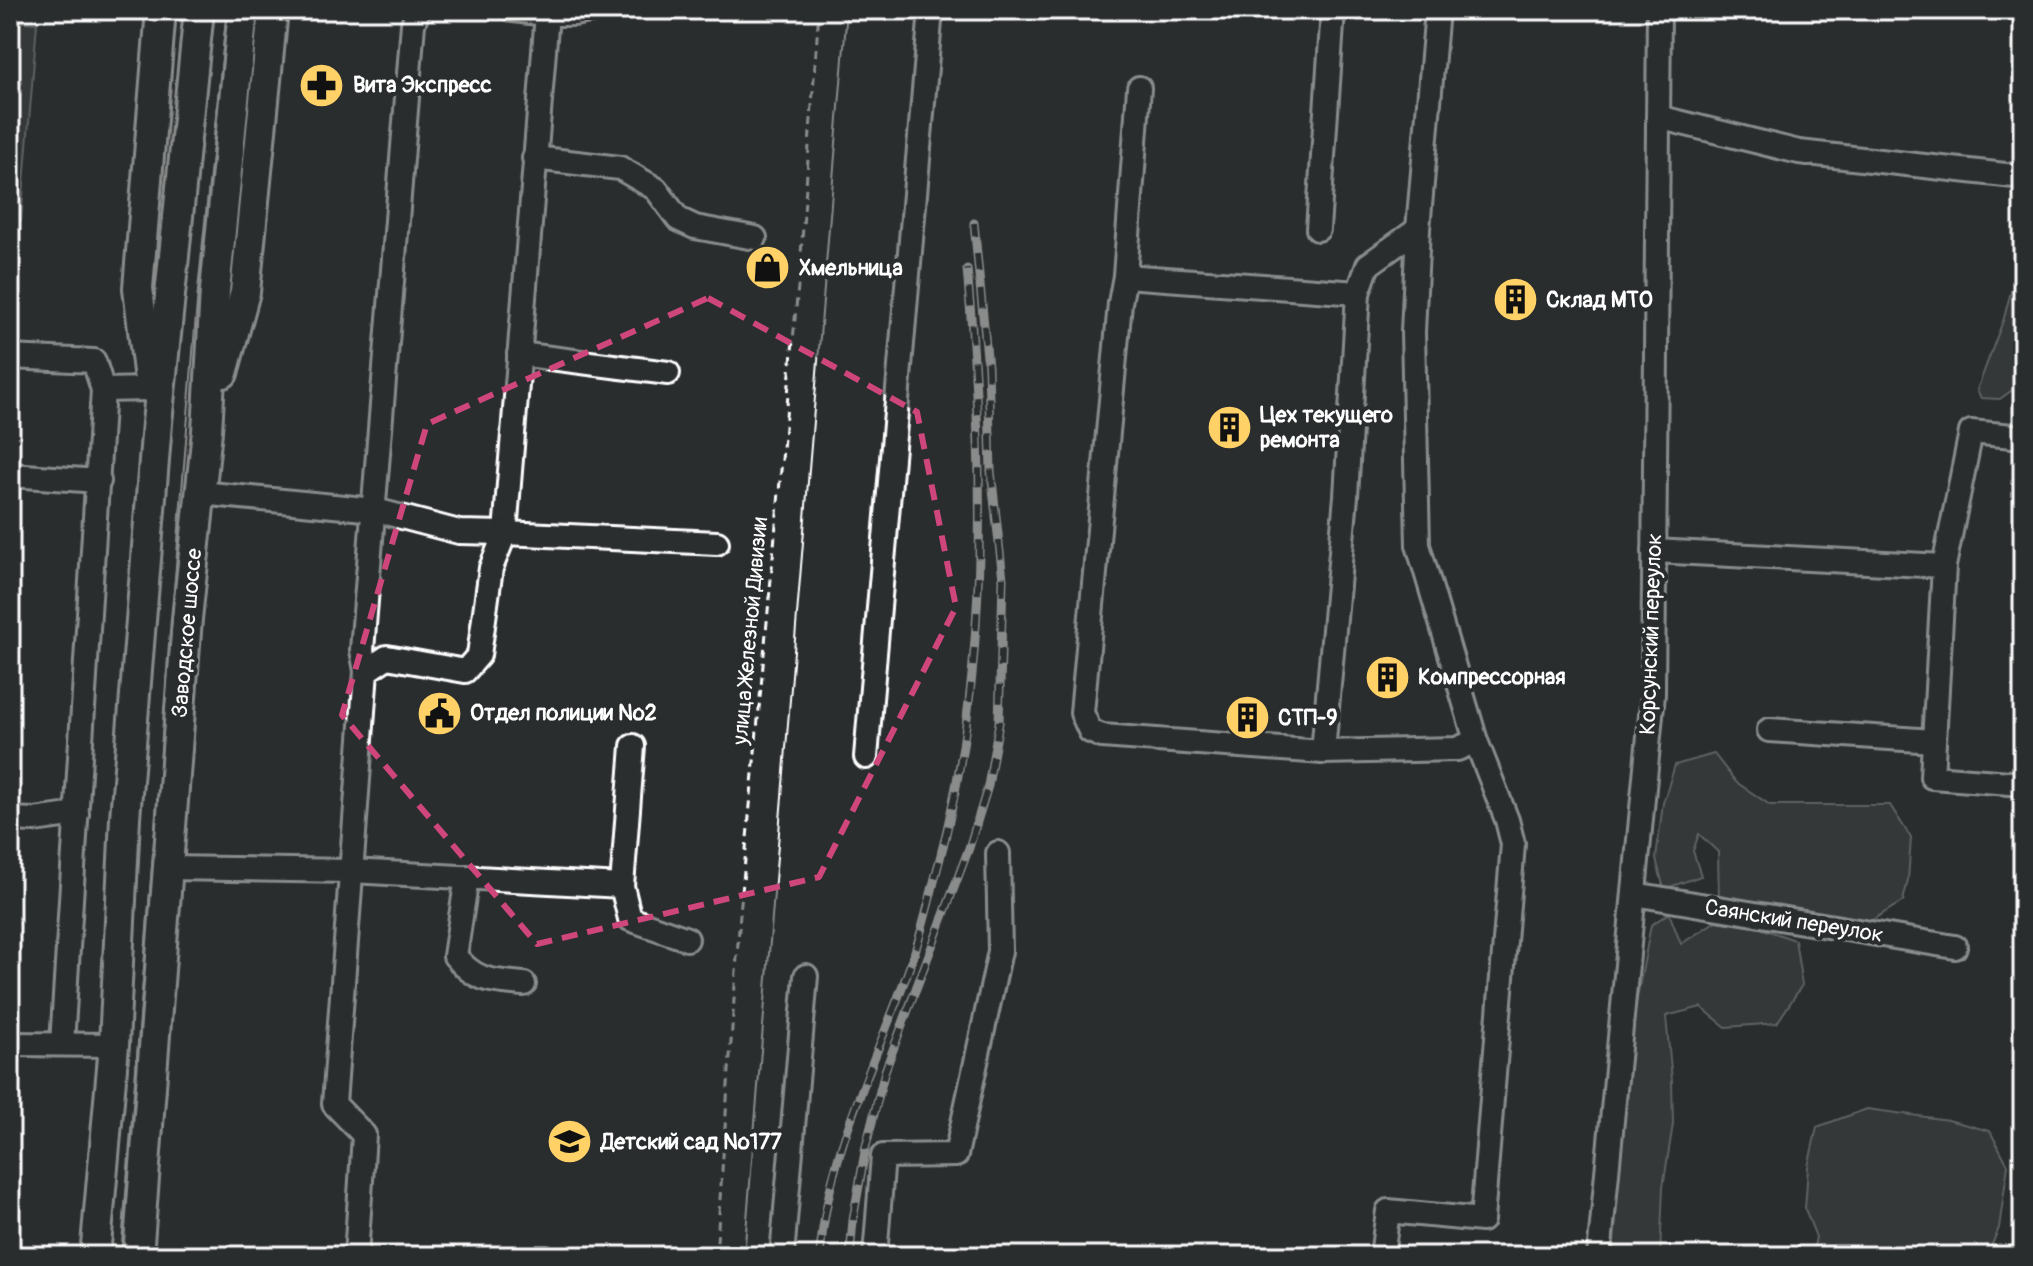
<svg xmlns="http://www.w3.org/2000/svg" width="2033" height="1266" viewBox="0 0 2033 1266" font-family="Pangolin,sans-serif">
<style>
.green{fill:#414445;stroke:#a0a2a2;stroke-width:2}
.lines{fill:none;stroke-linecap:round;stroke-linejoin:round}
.minor-casing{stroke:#fff;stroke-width:28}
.major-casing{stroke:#fff;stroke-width:34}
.path{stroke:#fff;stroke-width:3;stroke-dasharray:8 6;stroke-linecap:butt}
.minor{stroke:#2a2d2e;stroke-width:22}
.major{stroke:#2a2d2e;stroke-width:28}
.tram{stroke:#fff;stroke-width:2}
.rail-casing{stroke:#fff;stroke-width:9}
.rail{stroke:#2a2d2e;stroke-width:6;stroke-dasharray:18;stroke-linecap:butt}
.marked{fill:none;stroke:#ce467c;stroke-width:6;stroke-dasharray:16 10;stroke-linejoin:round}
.labels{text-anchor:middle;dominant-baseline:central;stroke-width:8;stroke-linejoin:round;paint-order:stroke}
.poi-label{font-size:22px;font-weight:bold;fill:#fff;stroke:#2a2d2e;text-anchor:start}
.street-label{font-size:22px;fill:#fff;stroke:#2a2d2e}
</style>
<rect width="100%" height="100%" fill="#2a2d2e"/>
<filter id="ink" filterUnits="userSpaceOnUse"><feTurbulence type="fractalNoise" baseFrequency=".0125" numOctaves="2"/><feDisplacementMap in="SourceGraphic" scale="16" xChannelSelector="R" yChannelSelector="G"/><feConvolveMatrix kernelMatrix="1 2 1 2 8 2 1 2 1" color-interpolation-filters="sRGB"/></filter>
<g filter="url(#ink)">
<g class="green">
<polygon points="10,21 37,23 21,221 10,220"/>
<polygon points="2011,291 2023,296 2023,382 2000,399 1981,398 1977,390 2004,318"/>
<polygon points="1714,754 1736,782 1770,805 1890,805 1911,838 1908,880 1903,901 1869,922 1719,901 1718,852 1699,834 1693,851 1701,876 1664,889 1656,859 1663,803 1675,765"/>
<polygon points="1669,913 1681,944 1716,921 1760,928 1795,940 1802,985 1777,1023 1726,1027 1701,1007 1666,1016 1672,1081 1673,1124 1663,1187 1660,1256 1613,1256 1631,1030 1651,925"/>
<polygon points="1867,1109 1948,1120 1990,1131 2008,1165 1999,1228 1987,1256 1812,1256 1816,1237 1805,1209 1808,1167 1817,1127"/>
</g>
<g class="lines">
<defs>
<g id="minor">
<polyline points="513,10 547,14"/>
<polyline points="1437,10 1418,229 1413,332 1418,545 1476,741"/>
<polyline points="1139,88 1125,276 1120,303 1082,713 1090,731 1102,736 1323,752 1457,749 1476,741 1507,820 1513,844 1482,1220 1388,1211 1382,1256"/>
<polyline points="1658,117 1799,152 2023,177"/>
<polyline points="534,158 620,168 656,189 678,219 695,227 755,238"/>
<polyline points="1318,229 1333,10"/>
<polyline points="1125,276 1358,293 1346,496 1323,752"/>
<polyline points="1358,293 1368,265 1418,229"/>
<polyline points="519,354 668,373"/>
<polyline points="10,357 94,361 103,390 150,389"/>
<polyline points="2023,437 1971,432 1944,566 1932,777 2023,784"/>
<polyline points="10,475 99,481"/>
<polyline points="200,493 375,510 459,532 505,533 547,14 574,14 595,10"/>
<polyline points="1654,551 1944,566"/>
<polyline points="366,671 362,650 413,24 418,10"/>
<polyline points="1769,730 1934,741"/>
<polyline points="866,757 931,10"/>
<polyline points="10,819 34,820 77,814"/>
<polyline points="167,868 351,871 622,886 633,746"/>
<path d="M467,877L455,956C476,982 492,981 524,984"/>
<polyline points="622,886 630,919 687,939"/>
<polyline points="1634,894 1955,947"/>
<polyline points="10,1044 114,1045"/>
<polyline points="62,1044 103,390"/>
<polyline points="356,1256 364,1135 334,1104 366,671 387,657 465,671 479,655 491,568 505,533 717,543"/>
<polyline points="782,1256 806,976"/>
<polyline points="875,1256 883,1156 956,1155 1000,951 998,853"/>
<polyline points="1599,1256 1653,694 1659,10"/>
</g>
<g id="major">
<polyline points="223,373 245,292 273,10"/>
<polyline points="149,380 138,288 161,10"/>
<polyline points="95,1256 114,1045 125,818 157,423 199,10"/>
<polyline points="138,1256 187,619 207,431 215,291 243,10"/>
</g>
</defs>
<use href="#minor" class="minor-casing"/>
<use href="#major" class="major-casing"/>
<polyline class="path" points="716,1256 740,914 801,254 819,10"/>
<use href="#minor" class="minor"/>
<use href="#major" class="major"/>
<g class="tram">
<polyline points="121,1256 198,290 227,10"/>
<polyline points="744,1256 847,10"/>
</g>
<defs>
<g id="rail">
<path d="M820,1256C827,1153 877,1059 911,963C922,933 929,901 937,870C990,674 985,469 967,269"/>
<polyline points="850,1256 853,1220 866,1146 885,1071 969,848 988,786 999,723 1003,579 991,471 988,367 974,223"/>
</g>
</defs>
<use href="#rail" class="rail-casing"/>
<use href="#rail" class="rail"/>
</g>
</g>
<path d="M0 0H2033V1266H0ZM708,298L917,412L956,607L819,877L537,944L342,715L427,424Z" fill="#2a2d2e" fill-opacity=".55" fill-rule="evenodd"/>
<path class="marked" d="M708,298L917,412L956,607L819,877L537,944L342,715L427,424Z"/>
<defs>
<symbol id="pharmacy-disc" viewBox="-11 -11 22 22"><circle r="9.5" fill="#ffd166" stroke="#2a2d2e"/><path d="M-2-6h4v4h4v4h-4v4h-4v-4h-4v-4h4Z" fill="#111"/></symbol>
<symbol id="shop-disc" viewBox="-11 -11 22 22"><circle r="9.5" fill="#ffd166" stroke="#2a2d2e"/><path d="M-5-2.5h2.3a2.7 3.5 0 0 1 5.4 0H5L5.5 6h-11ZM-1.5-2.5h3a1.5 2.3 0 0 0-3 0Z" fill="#111"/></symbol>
<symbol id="building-disc" viewBox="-11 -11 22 22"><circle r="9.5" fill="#ffd166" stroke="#2a2d2e"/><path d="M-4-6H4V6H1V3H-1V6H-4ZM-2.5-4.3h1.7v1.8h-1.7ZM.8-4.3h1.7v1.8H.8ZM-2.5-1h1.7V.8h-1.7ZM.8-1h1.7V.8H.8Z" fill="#111"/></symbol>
<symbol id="civic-disc" viewBox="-11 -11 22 22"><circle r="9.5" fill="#ffd166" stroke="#2a2d2e"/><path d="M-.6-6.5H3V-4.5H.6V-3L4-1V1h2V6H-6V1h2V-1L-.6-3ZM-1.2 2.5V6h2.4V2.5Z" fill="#111"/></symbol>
<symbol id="school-disc" viewBox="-11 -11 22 22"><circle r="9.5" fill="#ffd166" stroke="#2a2d2e"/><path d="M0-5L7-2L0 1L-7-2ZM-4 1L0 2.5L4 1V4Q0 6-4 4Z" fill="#111"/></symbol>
</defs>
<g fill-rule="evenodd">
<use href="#pharmacy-disc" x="296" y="60" width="51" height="51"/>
<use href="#shop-disc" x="742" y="242" width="51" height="51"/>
<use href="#building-disc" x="1490" y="274" width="51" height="51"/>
<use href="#building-disc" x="1204" y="402" width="51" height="51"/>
<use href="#building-disc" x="1362" y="652" width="51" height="51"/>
<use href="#civic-disc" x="414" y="688" width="51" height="51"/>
<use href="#building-disc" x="1222" y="692" width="51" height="51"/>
<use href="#school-disc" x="544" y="1116" width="51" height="51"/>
</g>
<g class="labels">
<g class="poi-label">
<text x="353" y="85">Вита Экспресс</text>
<text x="799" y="268">Хмельница</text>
<text x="1546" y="300">Склад МТО</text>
<text x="1260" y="415">Цех текущего<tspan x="1260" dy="25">ремонта</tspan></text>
<text x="1418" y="677">Компрессорная</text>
<text x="470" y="713">Отдел полиции №2</text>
<text x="1278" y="718">СТП-9</text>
<text x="601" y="1142">Детский сад №177</text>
</g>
<g class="street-label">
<text transform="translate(750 631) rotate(-85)">улица Железной Дивизии</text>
<text transform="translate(187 633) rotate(-85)">Заводское шоссе</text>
<text transform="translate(1651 634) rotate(-88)">Корсунский переулок</text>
<text transform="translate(1794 921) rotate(9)">Саянский переулок</text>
</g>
</g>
<rect width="2033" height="1266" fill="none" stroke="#2a2d2e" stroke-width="40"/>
<rect x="20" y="20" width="1993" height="1226" fill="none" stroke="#fff" stroke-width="3" filter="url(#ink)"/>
</svg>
